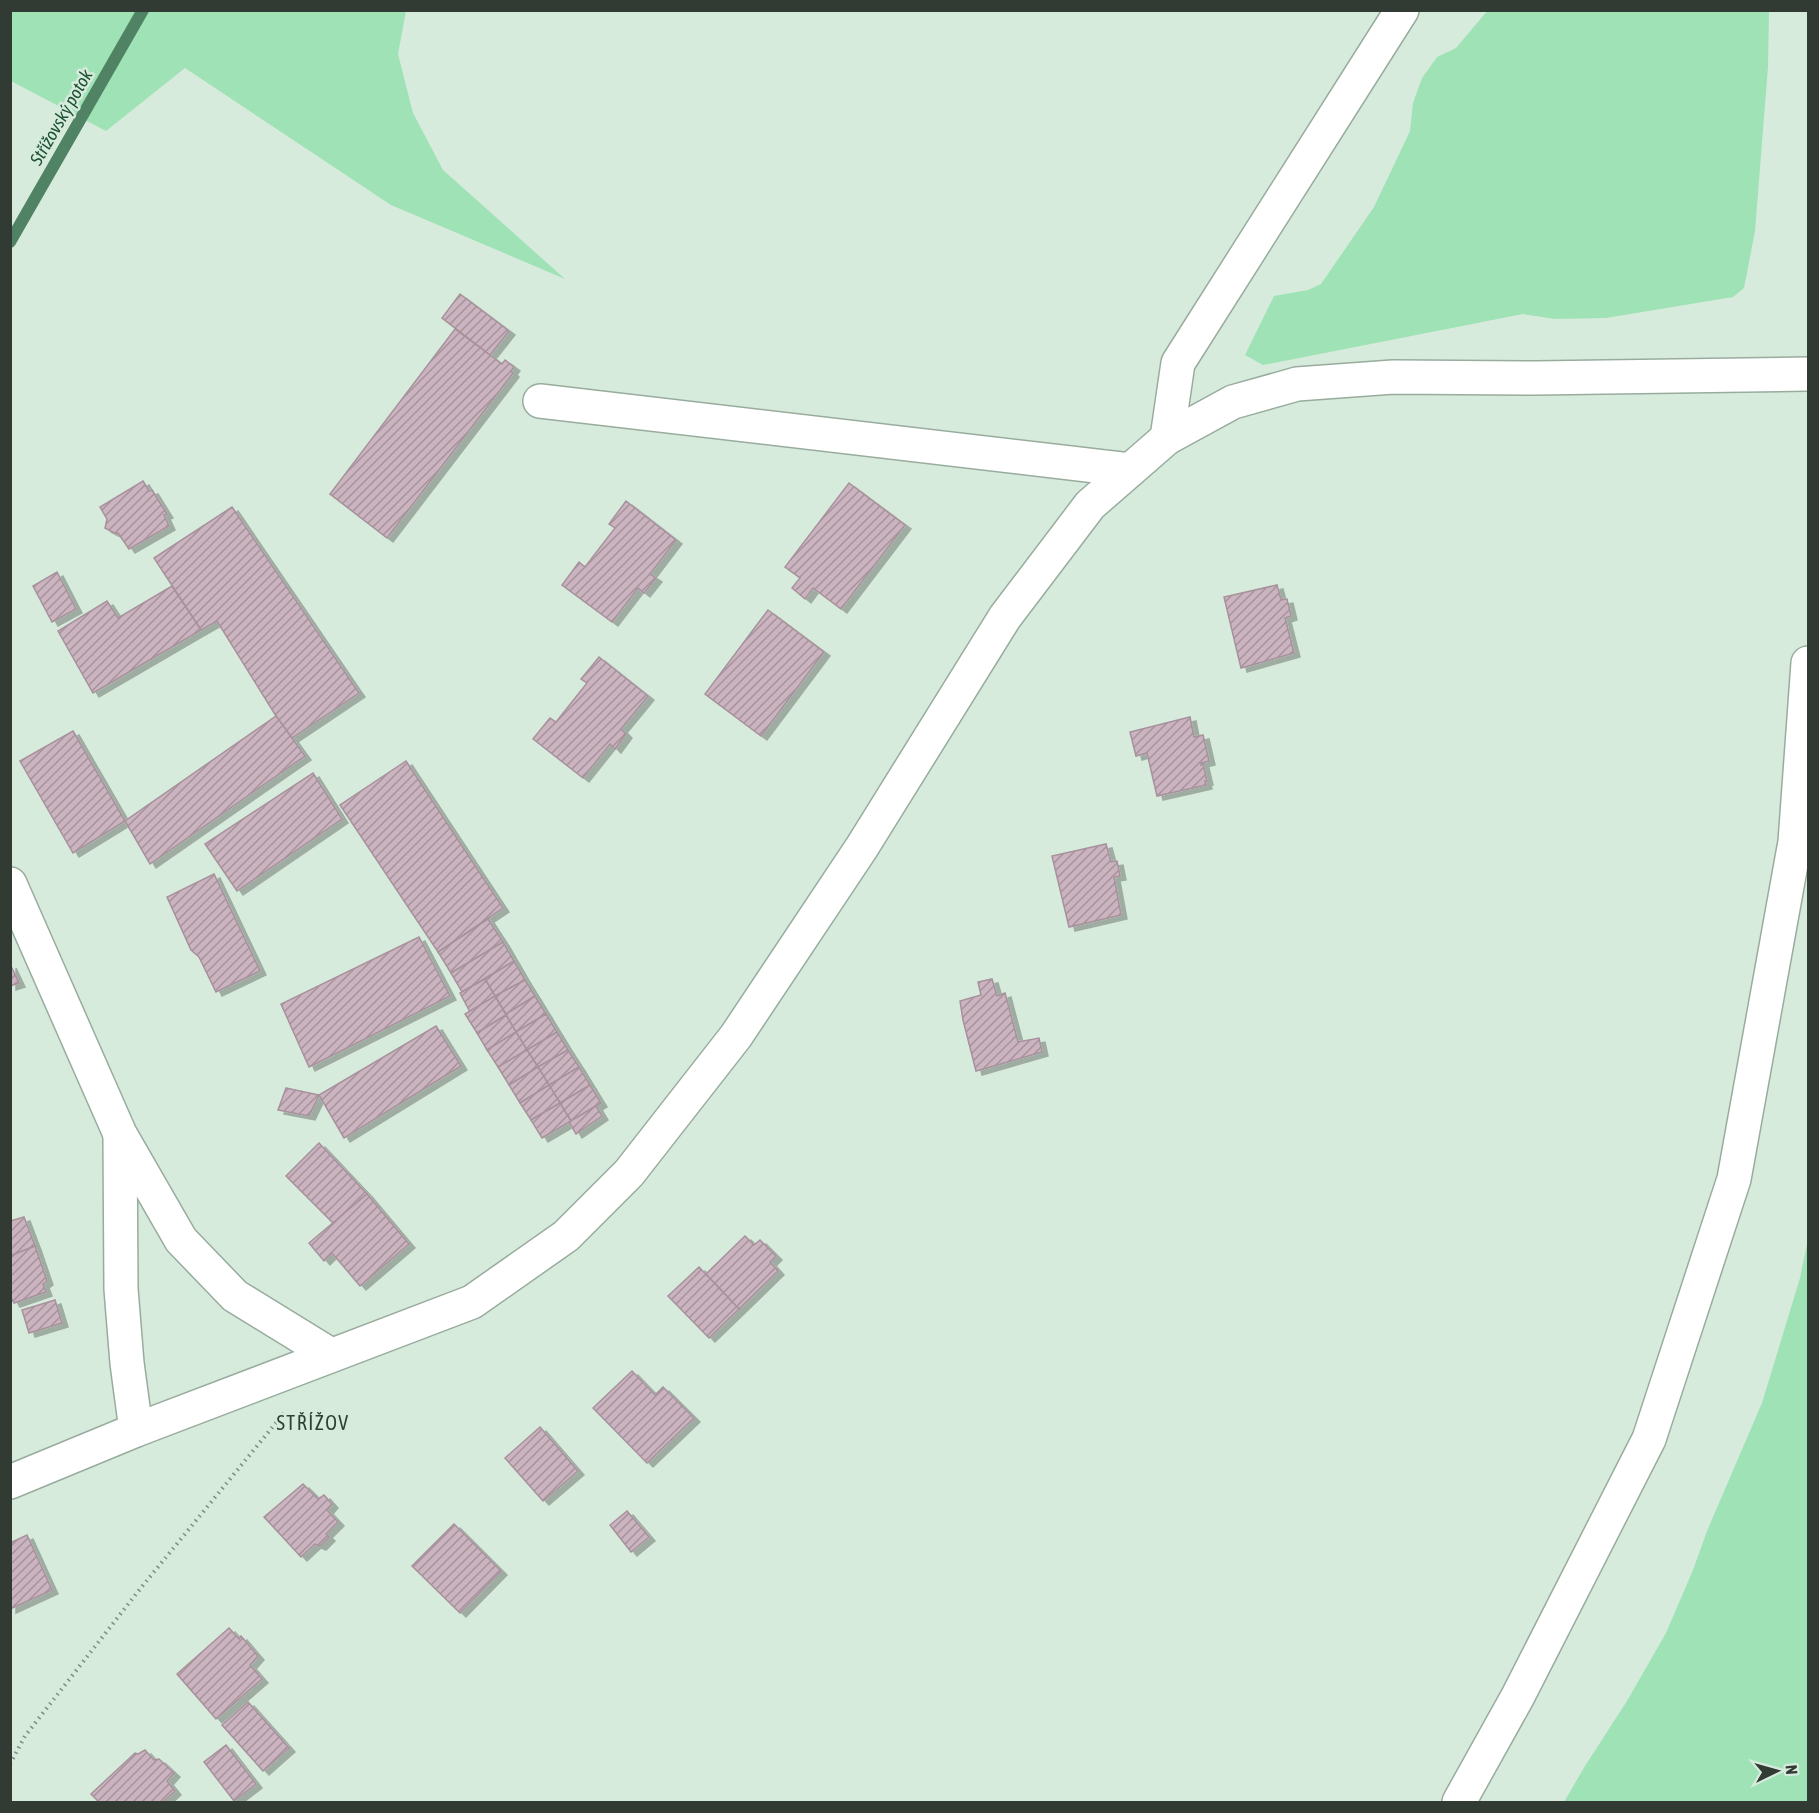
<svg xmlns="http://www.w3.org/2000/svg" width="1819" height="1813" viewBox="0 0 1819 1813" font-family="'Asap Condensed',sans-serif">
<style>
.green{fill:#9ee2b5}
.lines{fill:none;stroke-linecap:round;stroke-linejoin:round}
.stream{stroke:#508363;stroke-width:12}
.building{fill:url(#building-hatch);stroke:#a7919c;stroke-width:1.5;filter:url(#shadow)}
.minor-casing{stroke:#98ac9e;stroke-width:36}
.path{stroke:#7f8c82;stroke-width:4;stroke-dasharray:1.5 4.5;stroke-linecap:butt}
.minor{stroke:#fff;stroke-width:33}
.labels{text-anchor:middle;dominant-baseline:central;stroke-width:5;stroke-linejoin:round;paint-order:stroke}
.water-label{font-size:18px;font-style:italic;fill:#1d5233;stroke:#d7ebdd}
.quarter-label{font-size:20px;letter-spacing:1.5px;fill:#2e3f33;stroke:#d7ebdd}
</style>
<defs>
<pattern id="building-hatch" width="6" height="6" patternUnits="userSpaceOnUse" patternTransform="scale(1.5)"><rect width="6" height="6" fill="#cbb4bf"/><path d="M-1 1l2-2M0 6l6-6M5 7l2-2" fill="none" stroke="#a5939c"/></pattern>
<filter id="shadow"><feDropShadow dx="6" dy="4" stdDeviation="0" flood-color="#0004"/></filter>
</defs>
<rect width="100%" height="100%" fill="#d7ebdd"/>
<g class="green">
<polygon points="1488,10 1769,11 1768,67 1755,231 1744,288 1733,297 1606,318 1555,319 1523,314 1263,365 1245,355 1274,296 1308,290 1321,284 1374,207 1410,131 1413,103 1422,78 1437,57 1456,48"/>
<polygon points="10,11 406,11 398,54 413,113 443,170 565,279 391,205 185,68 106,131 11,81"/>
<polygon points="1808,1239 1808,1802 1564,1802 1585,1766 1627,1701 1666,1633 1693,1570 1707,1531 1762,1403 1800,1278"/>
</g>
<g class="lines">
<polyline class="stream" points="10,242 143,10"/>
</g>
<g class="building">
<polygon points="460,294 509,331 490,355 442,318"/>
<polygon points="455,329 502,364 505,360 514,367 511,371 513,373 387,538 330,494"/>
<polygon points="143,481 149,491 152,490 167,514 164,515 169,526 129,549 118,533 116,534 105,528 107,519 100,507"/>
<polygon points="849,483 905,525 841,609 813,588 805,599 792,588 800,578 785,567"/>
<polygon points="626,501 676,540 650,574 656,578 644,593 638,588 612,622 562,585 579,562 585,567 615,528 609,524"/>
<polygon points="232,507 359,693 292,738 276,716 217,621 201,630 154,558"/>
<polygon points="57,572 76,609 52,622 33,586"/>
<polygon points="1277,585 1281,600 1287,599 1291,616 1285,618 1294,653 1241,668 1224,597"/>
<polygon points="172,586 201,630 93,693 58,631 107,601 118,618"/>
<polygon points="768,610 824,652 761,736 705,694"/>
<polygon points="599,657 648,696 621,729 626,734 615,749 610,744 583,778 533,739 550,718 556,722 587,683 581,679"/>
<polygon points="276,716 305,756 150,864 125,821"/>
<polygon points="1190,717 1194,737 1203,735 1209,761 1201,763 1201,765 1203,764 1207,781 1205,781 1206,785 1157,796 1147,753 1136,756 1130,732"/>
<polygon points="73,731 125,821 73,853 20,761"/>
<polygon points="406,761 503,908 438,952 340,805"/>
<polygon points="313,773 342,819 237,891 205,844"/>
<polygon points="1106,844 1111,862 1117,861 1120,876 1114,877 1121,915 1069,927 1052,856"/>
<polygon points="214,874 260,971 216,992 199,957 191,950 167,897"/>
<polygon points="488,919 503,942 451,973 438,952"/>
<polygon points="419,937 450,996 309,1067 281,1004"/>
<polygon points="503,942 514,961 462,992 451,973"/>
<polygon points="514,961 525,980 495,996 485,979"/>
<polygon points="10,964 19,983 10,986"/>
<polygon points="485,979 495,996 470,1012 460,993"/>
<polygon points="992,979 997,996 1005,993 1018,1042 1039,1038 1042,1052 976,1071 963,1020 960,1001 981,995 978,982"/>
<polygon points="525,980 535,996 506,1014 495,996"/>
<polygon points="495,996 506,1015 477,1033 465,1014"/>
<polygon points="535,996 546,1014 516,1032 506,1014"/>
<polygon points="546,1014 557,1032 527,1050 516,1032"/>
<polygon points="506,1015 516,1032 487,1050 477,1033"/>
<polygon points="436,1026 461,1066 344,1138 319,1095"/>
<polygon points="516,1032 527,1050 498,1067 487,1050"/>
<polygon points="557,1032 568,1050 538,1067 527,1050"/>
<polygon points="527,1050 538,1067 509,1085 498,1067"/>
<polygon points="568,1050 579,1067 549,1085 538,1067"/>
<polygon points="538,1067 549,1085 520,1103 509,1085"/>
<polygon points="579,1067 590,1085 560,1103 549,1085"/>
<polygon points="549,1085 560,1103 531,1120 520,1103"/>
<polygon points="590,1085 601,1103 571,1121 560,1103"/>
<polygon points="286,1088 319,1095 309,1116 278,1110"/>
<polygon points="560,1103 571,1121 542,1138 531,1120"/>
<polygon points="596,1106 602,1116 576,1134 569,1122"/>
<polygon points="319,1143 367,1194 333,1223 286,1176"/>
<polygon points="367,1194 409,1244 360,1286 332,1253 324,1261 309,1243"/>
<polygon points="24,1217 35,1246 10,1256 10,1221"/>
<polygon points="745,1236 754,1245 760,1240 776,1256 770,1262 778,1271 739,1309 706,1274"/>
<polygon points="35,1246 47,1281 43,1284 46,1292 14,1303 10,1296 10,1256"/>
<polygon points="699,1267 739,1309 709,1338 668,1296"/>
<polygon points="55,1300 62,1323 29,1333 22,1310"/>
<polygon points="632,1371 655,1395 663,1387 694,1418 647,1463 593,1408"/>
<polygon points="540,1427 578,1471 543,1501 505,1458"/>
<polygon points="303,1484 318,1499 324,1495 332,1504 327,1510 338,1522 326,1534 329,1537 320,1546 315,1544 301,1557 264,1517"/>
<polygon points="627,1511 649,1537 631,1552 610,1525"/>
<polygon points="454,1524 501,1571 460,1613 412,1566"/>
<polygon points="27,1535 52,1590 10,1609 10,1543"/>
<polygon points="229,1628 239,1639 241,1636 258,1656 250,1665 262,1679 216,1719 177,1674"/>
<polygon points="248,1702 289,1748 263,1771 222,1725"/>
<polygon points="226,1745 256,1784 234,1801 204,1762"/>
<polygon points="145,1750 154,1760 159,1759 174,1773 167,1781 175,1791 163,1802 99,1802 91,1794 135,1753 138,1754"/>
</g>
<g class="lines">
<defs>
<g id="minor">
<polyline points="540,401 1130,470"/>
<polyline points="1167,438 1178,363 1402,10"/>
<polyline points="10,884 120,1134 181,1240 235,1296 331,1355"/>
<polyline points="120,1136 121,1289 127,1363 136,1430"/>
<polyline points="10,1482 136,1430 472,1302 566,1236 629,1173 736,1036 862,847 1005,617 1090,505 1167,438 1233,402 1297,384 1393,377 1536,378 1808,374"/>
<polyline points="1459,1802 1518,1696 1649,1439 1734,1179 1795,842 1808,663"/>
</g>
</defs>
<use href="#minor" class="minor-casing"/>
<polyline class="path" points="10,1764 25,1736 140,1589 284,1413"/>
<use href="#minor" class="minor"/>
</g>
<g class="labels">
<g class="water-label">
<text transform="translate(61 117) rotate(-60)">Střížovský potok</text>
</g>
<g class="quarter-label">
<text x="313" y="1422">STŘÍŽOV</text>
</g>
</g>
<rect width="1819" height="1813" fill="none" stroke="#323a34" stroke-width="24"/>
<g transform="translate(1777 1771) rotate(85)" stroke="#d7ebdd" stroke-width="4.5" paint-order="stroke">
<path d="M0-4.5L10 22L0 15L-10 22Z" fill="#323a34"/>
<text y="-9" font-size="16" font-weight="bold" text-anchor="middle" fill="#323a34">N</text>
</g>
</svg>
